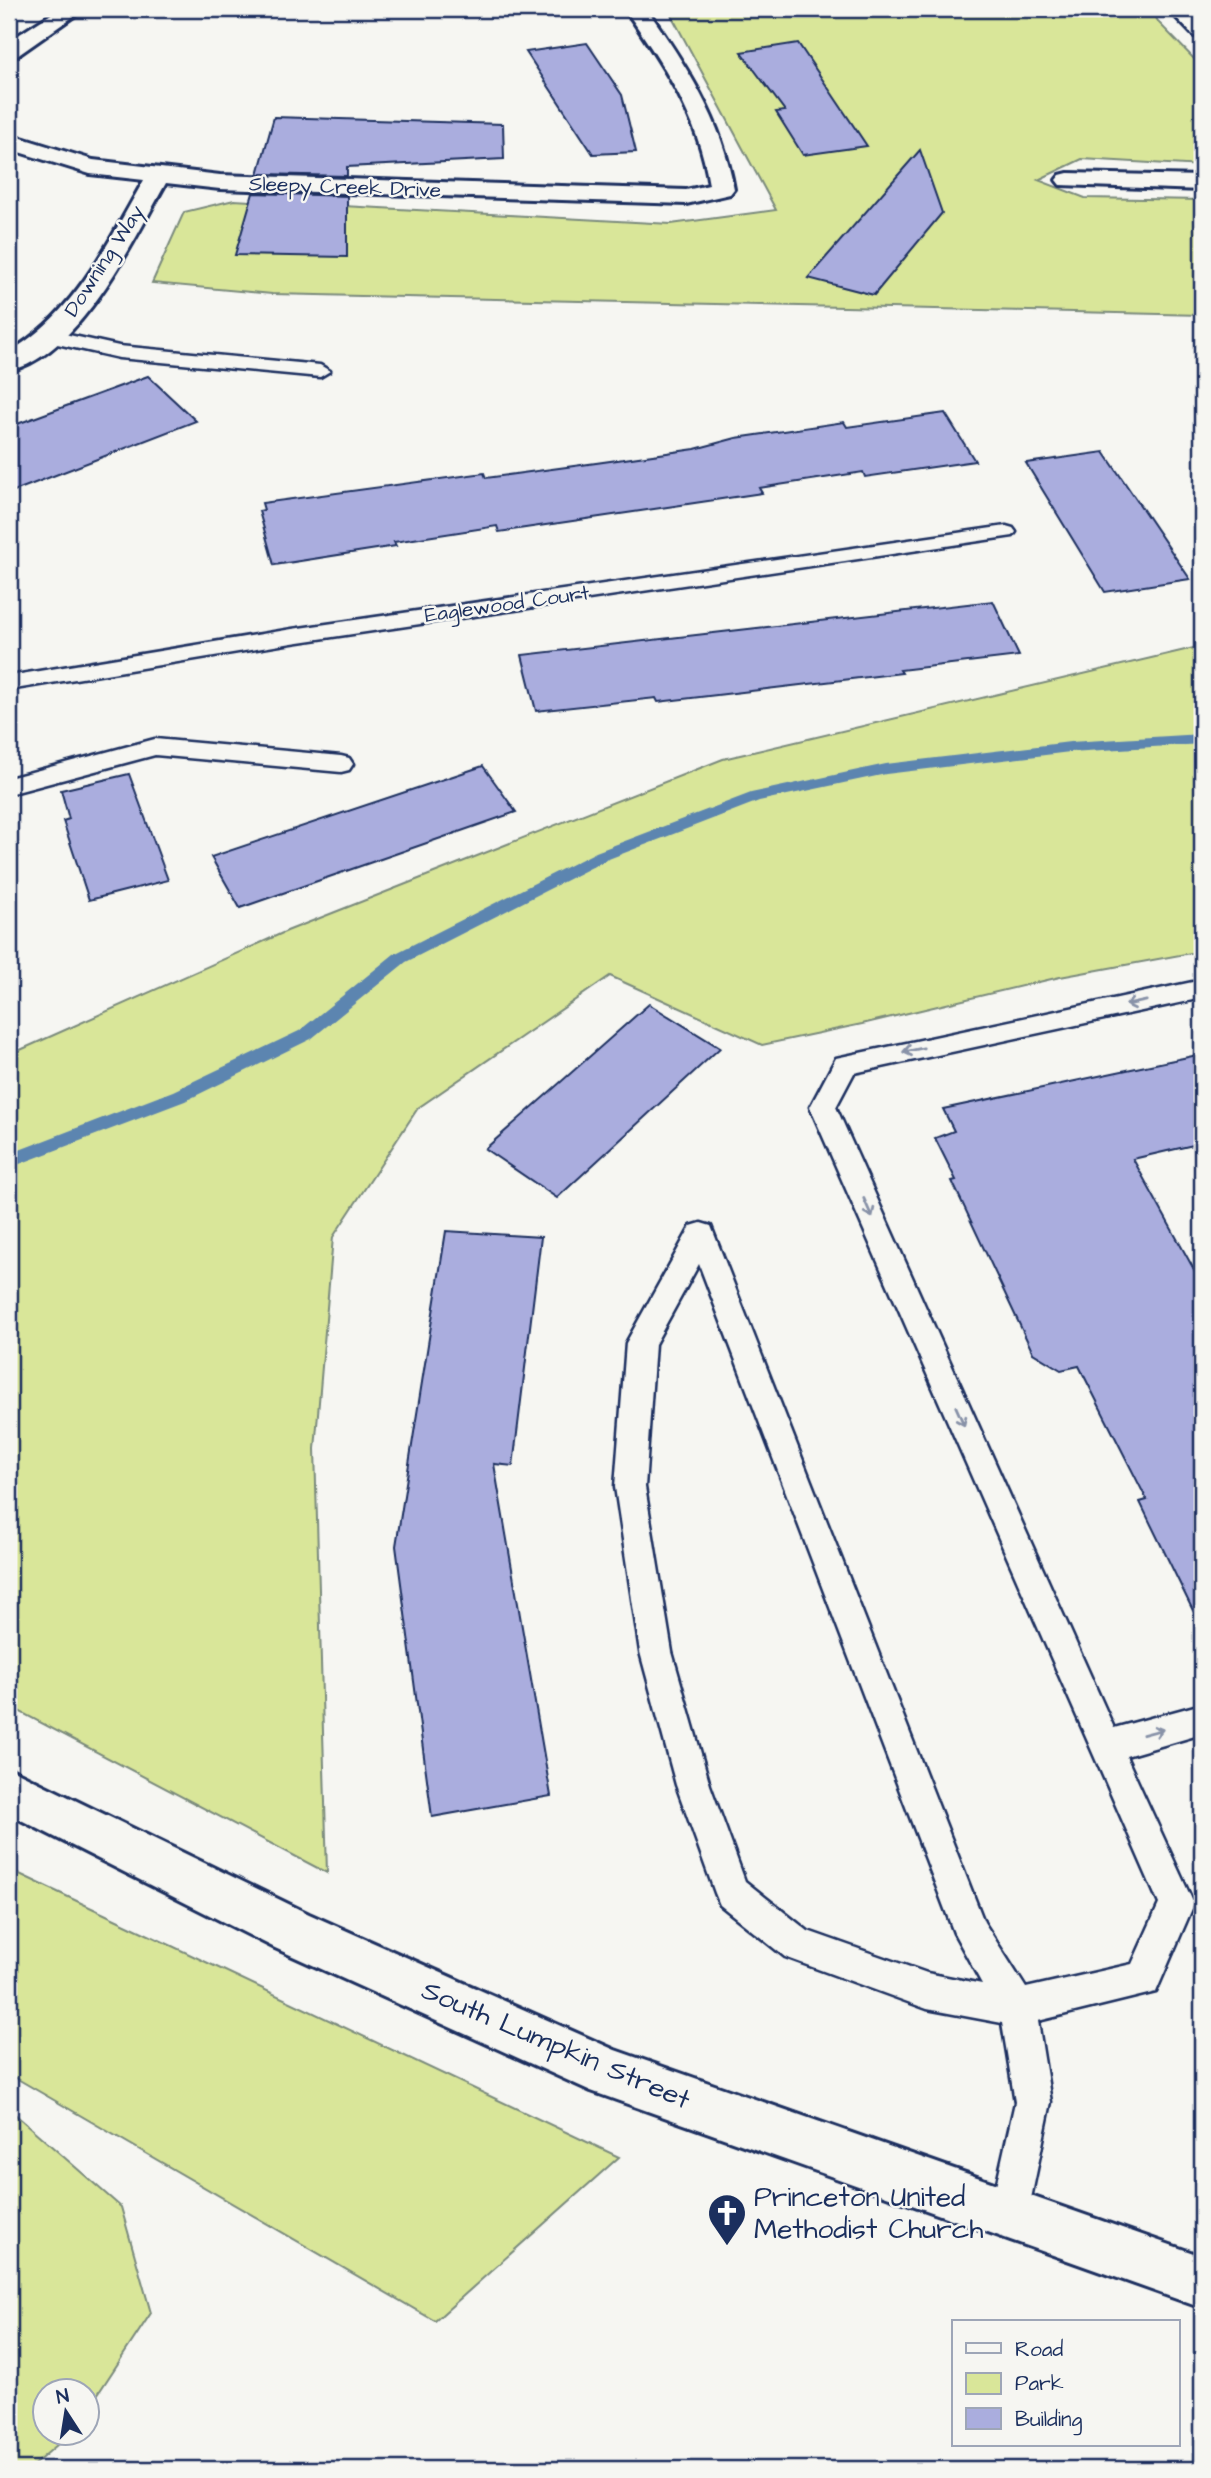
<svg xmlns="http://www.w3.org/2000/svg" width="1211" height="2478" viewBox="0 0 1211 2478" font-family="'Architects Daughter',sans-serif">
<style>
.green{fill:#d9e699;stroke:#7a8a7c;stroke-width:2}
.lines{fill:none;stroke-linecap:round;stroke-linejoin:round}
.stream{fill:#5c85b0;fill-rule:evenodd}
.building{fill:#aaadde;stroke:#1b2f5e;stroke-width:2}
.lane-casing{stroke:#1b2f5e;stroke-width:5}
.street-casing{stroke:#1b2f5e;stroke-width:6}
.secondary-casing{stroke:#1b2f5e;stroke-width:6}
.lane{fill:#f6f6f2;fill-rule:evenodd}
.street{fill:#f6f6f2;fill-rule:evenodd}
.secondary{fill:#f6f6f2;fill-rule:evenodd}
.oneway{stroke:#8892a8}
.labels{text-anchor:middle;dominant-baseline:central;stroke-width:5;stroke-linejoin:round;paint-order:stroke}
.far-street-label{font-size:21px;fill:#1b2f5e;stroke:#f6f6f2}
.near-street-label{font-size:28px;fill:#1b2f5e;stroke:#f6f6f2}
.near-poi-label{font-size:28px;fill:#1b2f5e;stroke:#f6f6f2;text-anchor:start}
</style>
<rect width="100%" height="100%" fill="#f6f6f2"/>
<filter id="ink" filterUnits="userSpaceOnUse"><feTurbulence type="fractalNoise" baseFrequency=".0143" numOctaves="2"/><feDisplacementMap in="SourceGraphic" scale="14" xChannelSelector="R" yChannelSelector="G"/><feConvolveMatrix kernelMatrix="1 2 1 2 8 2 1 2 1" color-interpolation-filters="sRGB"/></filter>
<g filter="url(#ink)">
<g class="green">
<polygon points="668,9 1151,9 1159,23 1202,67 1202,166 1082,159 1038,180 1085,198 1202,200 1202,315 272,294 152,283 184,212 234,200 671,224 776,210"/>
<polygon points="1202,646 1202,951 1060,977 862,1024 762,1045 610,976 418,1108 333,1237 315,1449 327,1873 9,1706 9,1055 287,931 723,759"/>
<polygon points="9,1869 619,2157 435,2321 9,2074"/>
<polygon points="9,2109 121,2207 151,2313 88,2409 88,2390 46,2390 46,2432 71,2433 29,2469 9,2469"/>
</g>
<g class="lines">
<polygon class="stream" points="1202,734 1202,744 1070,752 886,774 759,801 606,860 406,962 311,1039 185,1101 9,1168 9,1154 173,1091 299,1031 394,954 596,852 751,793 886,764 1070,742"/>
</g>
<g class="building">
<polygon points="587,43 622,95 636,152 593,154 526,52"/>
<polygon points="798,43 867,146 803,155 776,112 785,111 741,52"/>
<polygon points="274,117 503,124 504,159 347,167 347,176 258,174"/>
<polygon points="920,150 942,213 874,295 808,278"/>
<polygon points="253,193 347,196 347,257 235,255"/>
<polygon points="148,376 196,421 9,493 9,427"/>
<polygon points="945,413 975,461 865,477 863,472 759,488 762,493 499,532 497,526 394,542 396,546 274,565 259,511 264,510 262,503 484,473 486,478 596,463 695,449 736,438 844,422 847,427"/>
<polygon points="1104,452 1190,579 1105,592 1026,463"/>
<polygon points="993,601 1019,656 900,670 902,673 658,702 656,698 536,711 522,655"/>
<polygon points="483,766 516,812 240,908 211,857"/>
<polygon points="129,774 168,880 89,900 63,821 69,819 61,790"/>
<polygon points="649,1004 720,1048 557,1198 485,1149"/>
<polygon points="1202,1054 1202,1143 1133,1159 1202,1284 1202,1629 1140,1502 1147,1500 1079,1366 1061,1370 1033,1353 952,1181 956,1180 935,1138 954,1131 943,1109"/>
<polygon points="446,1231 541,1237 513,1466 494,1464 551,1796 432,1817 396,1546"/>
</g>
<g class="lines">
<defs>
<g id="lane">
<polygon points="51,331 119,346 320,365 330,371 320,377 119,358 44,341 42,337 44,333"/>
<polygon points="1006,526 1013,528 1016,532 1013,536 292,643 9,690 9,676 292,629"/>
<polygon points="155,739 341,756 349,758 353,764 349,770 341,772 155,755 9,794 9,778"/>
<path d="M1202,980V998L854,1073L836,1107L1114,1728L1202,1704V1734L1126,1756L1194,1904L1156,1992L1038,2021L1051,2102L1028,2213L1022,2226L1009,2232L996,2226L990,2213L1015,2102L1002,2023L927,2009L785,1957L720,1905L715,1893L676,1785L640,1652L615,1487L626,1343L691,1226L701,1223L711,1226L984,1922L1026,1988L1132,1964L1159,1904L810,1107L836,1058ZM699,1264L954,1933L982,1984L927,1973L808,1931L745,1881L710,1785L672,1652L645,1487L655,1344Z"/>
</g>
<g id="street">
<polygon points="59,9 84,9 17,56 9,58 9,41"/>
<path d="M625,9H647C686,66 722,119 734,189L730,194L686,204L220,189L166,183C133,241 80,355 9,371V352C75,314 107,244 144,180L90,174L9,149V134L93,160L220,175L686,190L709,185C699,117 663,65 625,9Z"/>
<polygon points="1168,9 1191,9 1202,19 1202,37 1194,36"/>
<polygon points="1068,173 1202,176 1202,190 1060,185 1056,180 1060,175"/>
</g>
<polygon id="secondary" points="9,1768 309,1914 615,2050 1202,2256 1202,2308 591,2091 275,1948 9,1814"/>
</defs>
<use href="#lane" class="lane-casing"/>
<use href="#street" class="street-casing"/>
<use href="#secondary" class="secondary-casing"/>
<use href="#lane" class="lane"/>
<use href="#street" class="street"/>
<use href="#secondary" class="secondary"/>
</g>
<defs><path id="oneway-shaft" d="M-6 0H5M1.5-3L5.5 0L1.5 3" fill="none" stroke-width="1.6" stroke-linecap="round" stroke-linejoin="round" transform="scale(1.75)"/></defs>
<g class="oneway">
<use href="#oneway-shaft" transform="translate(1136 1003) rotate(168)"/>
<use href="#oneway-shaft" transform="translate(913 1050) rotate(168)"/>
<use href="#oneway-shaft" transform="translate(868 1208) rotate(66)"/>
<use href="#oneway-shaft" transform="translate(960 1416) rotate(66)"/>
<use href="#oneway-shaft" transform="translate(1153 1732) rotate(-15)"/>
</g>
</g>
<defs>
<symbol id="church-pin" viewBox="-11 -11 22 30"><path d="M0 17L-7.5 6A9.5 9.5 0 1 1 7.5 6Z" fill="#1b2f5e" stroke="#f6f6f2"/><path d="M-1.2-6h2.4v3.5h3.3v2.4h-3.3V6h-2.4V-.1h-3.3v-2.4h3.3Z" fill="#fff"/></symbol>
</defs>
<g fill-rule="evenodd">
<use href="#church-pin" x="705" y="2191" width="44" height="60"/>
</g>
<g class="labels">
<g class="far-street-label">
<text transform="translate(345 187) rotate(2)">Sleepy Creek Drive</text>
<text transform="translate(104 261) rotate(-57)">Downing Way</text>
<text transform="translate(507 604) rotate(-8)">Eaglewood Court</text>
</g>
<g class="near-street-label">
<text transform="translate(556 2045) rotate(23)">South Lumpkin Street</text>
</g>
<g class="near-poi-label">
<text x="754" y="2197">Princeton United<tspan x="754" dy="32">Methodist Church</tspan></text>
</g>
</g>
<rect width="1211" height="2478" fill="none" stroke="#f6f6f2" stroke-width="35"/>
<rect x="18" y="18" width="1176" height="2443" fill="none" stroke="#1b2f5e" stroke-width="2.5" filter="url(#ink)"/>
<rect x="952" y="2320" width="228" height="126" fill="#f6f6f2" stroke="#9ea6b7" stroke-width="2"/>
<rect x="966" y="2343" width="35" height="10" fill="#f6f6f2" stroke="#9ea6b7" stroke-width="2"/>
<text x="1015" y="2356" font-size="21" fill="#1b2f5e">Road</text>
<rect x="966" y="2373" width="35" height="21" fill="#d9e699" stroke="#9ea6b7" stroke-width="2"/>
<text x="1015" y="2390" font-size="21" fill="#1b2f5e">Park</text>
<rect x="966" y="2408" width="35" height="21" fill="#aaadde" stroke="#9ea6b7" stroke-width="2"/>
<text x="1015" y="2426" font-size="21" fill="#1b2f5e">Building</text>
<g transform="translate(66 2412) rotate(348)"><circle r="33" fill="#f6f6f2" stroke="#9ea6b7" stroke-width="2"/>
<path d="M0-5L12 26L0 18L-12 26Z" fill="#1b2f5e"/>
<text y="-10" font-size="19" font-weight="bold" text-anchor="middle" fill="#1b2f5e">N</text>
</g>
</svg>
